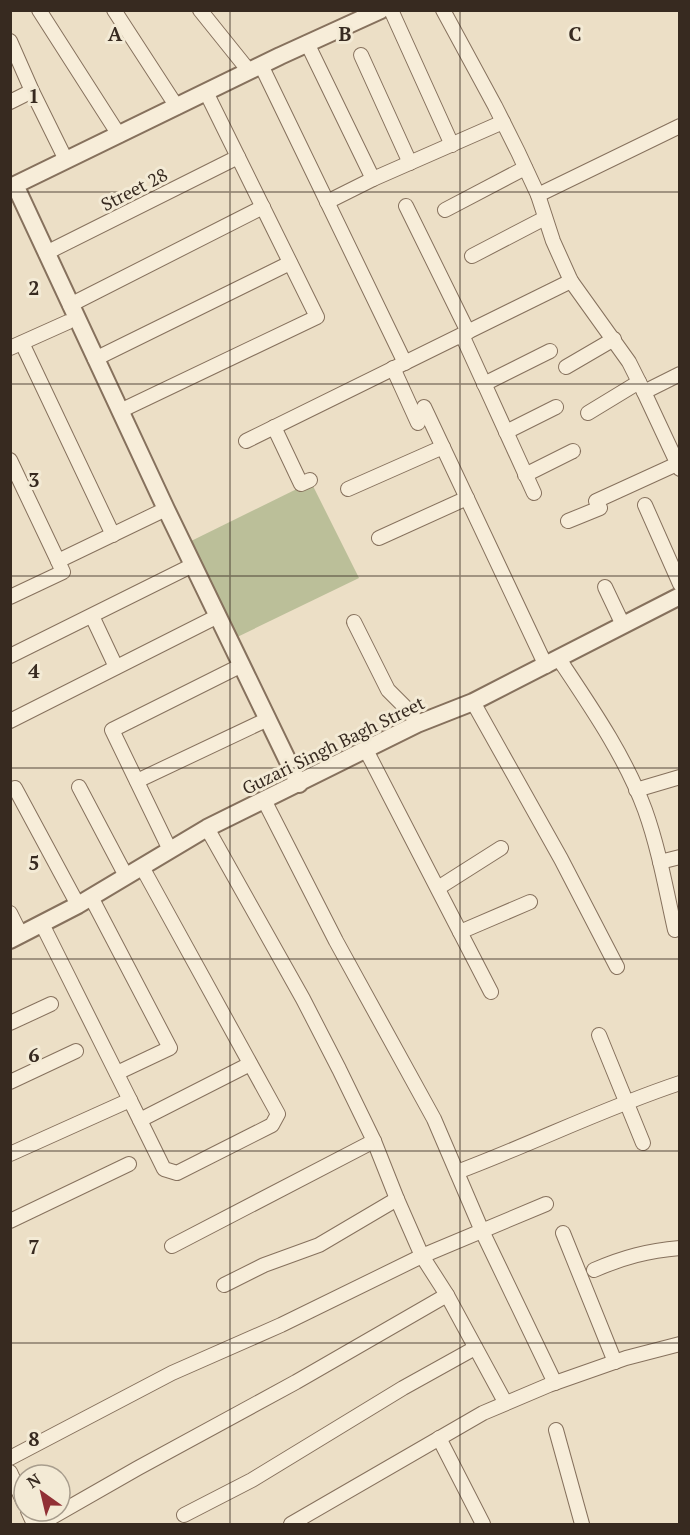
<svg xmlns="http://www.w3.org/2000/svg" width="690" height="1535" viewBox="0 0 690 1535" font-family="'PT Serif',serif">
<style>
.cemetery{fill:#bbbf99}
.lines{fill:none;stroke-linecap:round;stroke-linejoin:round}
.minor-casing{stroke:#86715d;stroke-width:16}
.tertiary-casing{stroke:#86715d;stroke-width:20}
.minor{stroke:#f7edd9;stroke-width:14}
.tertiary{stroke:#f7edd9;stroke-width:16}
.grid{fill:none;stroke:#372a20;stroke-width:1.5;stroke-opacity:0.55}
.labels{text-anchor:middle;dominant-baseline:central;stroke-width:6;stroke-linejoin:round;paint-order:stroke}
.street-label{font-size:18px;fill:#372a20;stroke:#f3ead5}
.grid-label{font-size:20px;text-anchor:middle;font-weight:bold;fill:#372a20;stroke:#f3ead5;stroke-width:6;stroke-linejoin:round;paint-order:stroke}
</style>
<rect width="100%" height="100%" fill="#ecdfc6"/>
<polygon class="cemetery" points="311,482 359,578 231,640 183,545"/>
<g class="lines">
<defs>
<g id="minor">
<polyline points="39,10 119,135"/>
<polyline points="114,10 177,107"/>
<polyline points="200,10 249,71"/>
<polyline points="391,10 452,145"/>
<polyline points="443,10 495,106 518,152 538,195 553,241 571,281 629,362 644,392"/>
<polyline points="10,41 32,91 66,160"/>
<polyline points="307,43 373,179"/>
<polyline points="361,55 410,163"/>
<polyline points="261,65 405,363"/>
<polyline points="10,102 32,91"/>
<polyline points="538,195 680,126"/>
<polyline points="327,202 373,179 503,122"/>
<polyline points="406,206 468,332"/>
<polyline points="445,210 525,168"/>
<polyline points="46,253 238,157"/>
<polyline points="472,256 545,218"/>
<polyline points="70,305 263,207"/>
<polyline points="462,335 534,493"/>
<polyline points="22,343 113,535"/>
<polyline points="10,348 68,322"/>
<polyline points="95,359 290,263"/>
<polyline points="566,367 614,339"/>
<polyline points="393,368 418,423"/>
<polyline points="680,374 644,392 680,469"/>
<polyline points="484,384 550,351"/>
<polyline points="424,407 546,666"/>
<polyline points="120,411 317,317 206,92"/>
<polyline points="588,413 639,382"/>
<polyline points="274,427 301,484 310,480"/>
<polyline points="506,432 556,407"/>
<polyline points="246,441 571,281"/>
<polyline points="10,460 58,561"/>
<polyline points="525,475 573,451"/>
<polyline points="348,489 443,447"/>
<polyline points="645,505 680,584"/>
<polyline points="568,521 600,508 596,501 677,464"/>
<polyline points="379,538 467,498"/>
<polyline points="605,587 623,625"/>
<polyline points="10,597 63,572 58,561 166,509"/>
<polyline points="92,616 116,667"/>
<polyline points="354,622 388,690 411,713 417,724"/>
<polyline points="10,656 193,565"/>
<path d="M559,659C591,707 625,756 645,810C659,849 666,890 675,930"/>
<polyline points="473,702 561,859 617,967"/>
<polyline points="10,721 218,616"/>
<polyline points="366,750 491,992"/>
<polyline points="137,781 268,719"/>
<polyline points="79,787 126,876"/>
<polyline points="15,788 78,905"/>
<polyline points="636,790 680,777"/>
<polyline points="264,800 336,941 434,1119 482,1231 555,1383"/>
<polyline points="207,828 303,999 339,1069 374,1141 397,1199 422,1256 447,1295 505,1402"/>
<polyline points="170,850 112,730 242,665"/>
<polyline points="660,862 680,857"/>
<polyline points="438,888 501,848"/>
<polyline points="91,897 170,1048 117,1073"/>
<polyline points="10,913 21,935"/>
<polyline points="42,924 130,1100"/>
<polyline points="460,932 530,902"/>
<polyline points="10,1023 51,1004"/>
<polyline points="599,1035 643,1143"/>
<polyline points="10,1082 76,1051"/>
<polyline points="140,1120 250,1064"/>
<polyline points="10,1154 130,1100 164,1169 177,1173 272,1125 278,1114 142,867"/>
<path d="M457,1172C532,1144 604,1108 680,1083"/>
<polyline points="10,1221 129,1164"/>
<polyline points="563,1233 615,1362"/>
<polyline points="172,1246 374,1141"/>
<path d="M594,1270C624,1257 647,1251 680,1248"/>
<polyline points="224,1285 264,1265 319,1245 397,1199"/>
<polyline points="556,1430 582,1524"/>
<polyline points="439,1438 483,1524"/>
<polyline points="10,1458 172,1373 281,1325 422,1256 546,1204"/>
<polyline points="10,1472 24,1503"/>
<polyline points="28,1511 34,1524"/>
<polyline points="184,1515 252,1480 403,1388 475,1348"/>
<polyline points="40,1524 138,1468 296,1382 447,1295"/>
<polyline points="291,1524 483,1413 549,1385 626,1358 680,1344"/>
</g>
<g id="tertiary">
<polyline points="299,784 166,509 15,185 280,56 381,10"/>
<polyline points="10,940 78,905 207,828 417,724 473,702 680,596"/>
</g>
</defs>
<use href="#minor" class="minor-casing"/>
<use href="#tertiary" class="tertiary-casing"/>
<use href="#minor" class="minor"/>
<use href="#tertiary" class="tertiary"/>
</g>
<path class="grid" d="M230,10V1524M460,10V1524M10,192H680M10,384H680M10,576H680M10,768H680M10,959H680M10,1151H680M10,1343H680"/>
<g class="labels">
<g class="street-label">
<text transform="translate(134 189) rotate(-27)">Street 28</text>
<text transform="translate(333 745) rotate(-26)">Guzari Singh Bagh Street</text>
</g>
</g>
<g class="grid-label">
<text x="115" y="41">A</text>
<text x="345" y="41">B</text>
<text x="575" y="41">C</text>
<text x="34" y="103">1</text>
<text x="34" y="295">2</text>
<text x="34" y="487">3</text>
<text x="34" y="678">4</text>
<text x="34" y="870">5</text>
<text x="34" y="1062">6</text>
<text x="34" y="1254">7</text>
<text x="34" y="1446">8</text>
</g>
<rect width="690" height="1535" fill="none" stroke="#372a20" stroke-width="24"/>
<g transform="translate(42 1493) rotate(326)"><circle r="28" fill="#f3ead5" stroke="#a89d8d" stroke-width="1.5"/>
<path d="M0-4.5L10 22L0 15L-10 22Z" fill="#913035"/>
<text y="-9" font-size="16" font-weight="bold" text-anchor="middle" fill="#372a20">N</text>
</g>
</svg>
